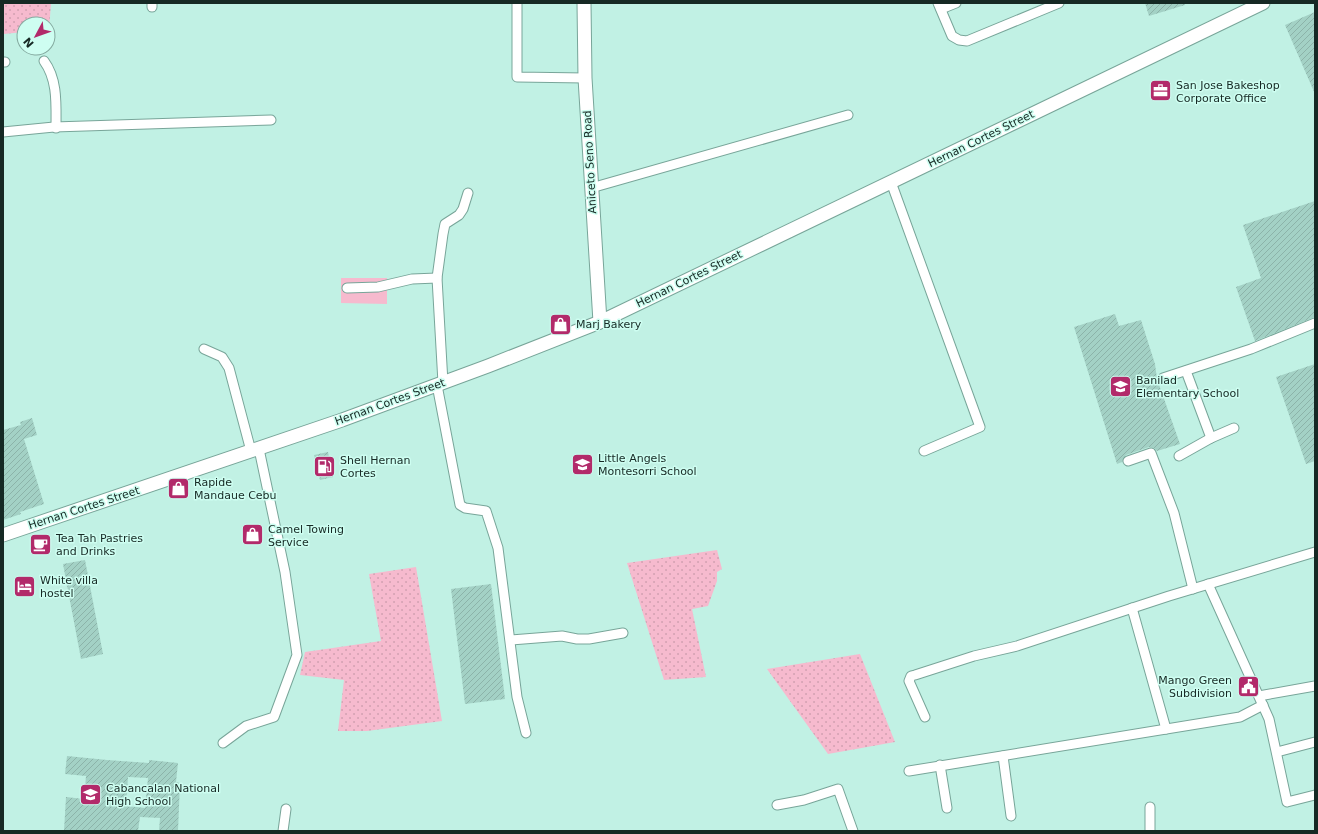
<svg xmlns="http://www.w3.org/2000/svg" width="1318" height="834" viewBox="0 0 1318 834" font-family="'DejaVu Sans',sans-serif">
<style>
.grass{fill:url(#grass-dots)}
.garden{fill:#f6bace}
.building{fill:url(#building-hatch);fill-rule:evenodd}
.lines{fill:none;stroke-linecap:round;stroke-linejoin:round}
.street-casing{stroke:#78a599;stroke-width:11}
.secondary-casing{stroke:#78a599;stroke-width:15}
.street{stroke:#fff;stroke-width:9}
.secondary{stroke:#fff;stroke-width:13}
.labels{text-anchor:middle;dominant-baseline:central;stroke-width:3;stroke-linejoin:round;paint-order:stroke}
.poi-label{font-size:11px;fill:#162924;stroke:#cefef1;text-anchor:start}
.street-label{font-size:11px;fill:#162924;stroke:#cefef1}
</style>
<defs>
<pattern id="grass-dots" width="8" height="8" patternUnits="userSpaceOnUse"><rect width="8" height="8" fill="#f6bace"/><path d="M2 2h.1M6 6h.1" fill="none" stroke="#d2a0b1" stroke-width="1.8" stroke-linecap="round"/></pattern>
<pattern id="building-hatch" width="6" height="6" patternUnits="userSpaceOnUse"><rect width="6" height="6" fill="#a3d1c5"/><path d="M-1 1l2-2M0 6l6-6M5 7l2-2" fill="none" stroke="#8cb3a9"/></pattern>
</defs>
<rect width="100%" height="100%" fill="#c1f1e4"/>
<g class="grass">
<polygon points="4,3 51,3 49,30 48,24 24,24 24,32 4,34"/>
<polygon points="717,550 722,569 717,572 717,581 708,606 692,609 706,677 664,680 627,563"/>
<polygon points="416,567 442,721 367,731 338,731 344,680 300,675 305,652 381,641 369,574"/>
<polygon points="860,654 895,742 828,754 767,669"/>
</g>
<polygon class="garden" points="341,278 387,278 387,304 341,303"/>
<g class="building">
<polygon points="1145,3 1185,3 1185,5 1149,16"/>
<polygon points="1315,12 1315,94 1285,25"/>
<polygon points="1315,201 1315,317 1255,341 1236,287 1261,278 1243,225"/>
<polygon points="1115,314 1119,326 1141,320 1155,364 1157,379 1180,444 1157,451 1154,448 1149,447 1126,455 1122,462 1117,464 1074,327"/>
<polygon points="1315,364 1315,461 1306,464 1276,377"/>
<polygon points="32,418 37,435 24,439 44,504 20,512 21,514 3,520 3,430 21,425 20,422"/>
<polygon points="328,452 333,477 320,480 314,455"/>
<polygon points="85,560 103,654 81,659 63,564"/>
<polygon points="491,584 505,699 465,704 451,589"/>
<path d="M67,756L107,760L149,763V760L178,763L176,782L180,783L178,831H159L160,818L140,817L138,831H64L66,797L84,799L86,776L65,774ZM128,777L148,778L145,808L126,806Z"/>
</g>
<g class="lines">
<defs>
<g id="street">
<polyline points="152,3 152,7"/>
<polyline points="517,3 517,77 585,78"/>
<polyline points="938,3 952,36 959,40 967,41 1059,3"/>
<polyline points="941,9 956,3"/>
<path d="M44,61C58,80 56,105 56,128"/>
<polyline points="3,62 5,62"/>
<polyline points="3,132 54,127 271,120"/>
<polyline points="891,182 980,427 924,451"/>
<polyline points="591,188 848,115"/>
<polyline points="347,288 378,287 412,279 437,278"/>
<polyline points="204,349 222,357 229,368 251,451"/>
<polyline points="1186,371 1211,438"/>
<polyline points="1163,378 1251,349 1315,323"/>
<polyline points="443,383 437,278 443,234 445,224 459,215 463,209 468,193"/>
<polyline points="437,385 460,505 465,508 486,511 498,548 517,697 526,733"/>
<polyline points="1179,456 1211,438 1234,428"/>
<polyline points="1128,461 1151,453 1174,513 1193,589"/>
<polyline points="1208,584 1269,719 1287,802 1315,795"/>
<polyline points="1132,608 1166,729"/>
<polyline points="511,640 562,636 577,639 589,639 623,633"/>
<polyline points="1259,696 1315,686"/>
<polyline points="925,717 909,681 911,676 915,675 974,656 1017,646 1169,596 1315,552"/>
<polyline points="223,743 246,726 274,717 297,655 285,572 259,449"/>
<polyline points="1277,752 1315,742"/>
<polyline points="1003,756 1011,816"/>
<polyline points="940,765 947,808"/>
<polyline points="909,771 1240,717 1263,705"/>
<polyline points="777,805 804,800 838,789 853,831"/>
<polyline points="1150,807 1150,831"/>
<polyline points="283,831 286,809"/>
</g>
<g id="secondary">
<polyline points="584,3 585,78 600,322"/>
<polyline points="3,535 342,420 488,366 600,322 1263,3"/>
</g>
</defs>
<use href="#street" class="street-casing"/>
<use href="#secondary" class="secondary-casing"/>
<use href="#street" class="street"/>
<use href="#secondary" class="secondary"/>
</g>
<defs>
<symbol id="office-square" viewBox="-11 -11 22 22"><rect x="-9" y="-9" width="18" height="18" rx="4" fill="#b22a6a" stroke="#cefef1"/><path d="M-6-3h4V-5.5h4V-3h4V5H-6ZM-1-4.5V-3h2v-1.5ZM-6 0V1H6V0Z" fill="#fff"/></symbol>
<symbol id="shop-square" viewBox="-11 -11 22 22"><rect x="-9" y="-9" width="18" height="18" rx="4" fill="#b22a6a" stroke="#cefef1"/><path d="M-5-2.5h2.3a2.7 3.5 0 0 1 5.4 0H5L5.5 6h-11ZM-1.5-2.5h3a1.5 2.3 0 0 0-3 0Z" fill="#fff"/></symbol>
<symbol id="school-square" viewBox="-11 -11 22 22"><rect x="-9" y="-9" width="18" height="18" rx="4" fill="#b22a6a" stroke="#cefef1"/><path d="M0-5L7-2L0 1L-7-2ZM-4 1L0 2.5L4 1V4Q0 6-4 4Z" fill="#fff"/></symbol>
<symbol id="fuel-square" viewBox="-11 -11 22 22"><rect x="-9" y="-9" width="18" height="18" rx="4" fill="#b22a6a" stroke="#cefef1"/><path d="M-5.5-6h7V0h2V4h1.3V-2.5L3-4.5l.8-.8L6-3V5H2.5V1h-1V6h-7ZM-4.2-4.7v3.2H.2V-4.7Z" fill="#fff"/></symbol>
<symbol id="cafe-square" viewBox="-11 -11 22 22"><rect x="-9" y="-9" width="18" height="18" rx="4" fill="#b22a6a" stroke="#cefef1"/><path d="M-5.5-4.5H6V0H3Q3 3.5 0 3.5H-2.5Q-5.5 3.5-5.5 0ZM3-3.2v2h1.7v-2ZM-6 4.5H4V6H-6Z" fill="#fff"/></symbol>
<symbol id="hotel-square" viewBox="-11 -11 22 22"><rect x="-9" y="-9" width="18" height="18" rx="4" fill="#b22a6a" stroke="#cefef1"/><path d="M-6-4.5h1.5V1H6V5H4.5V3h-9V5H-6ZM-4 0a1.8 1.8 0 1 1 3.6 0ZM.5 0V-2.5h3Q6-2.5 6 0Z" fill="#fff"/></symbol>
<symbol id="civic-square" viewBox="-11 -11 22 22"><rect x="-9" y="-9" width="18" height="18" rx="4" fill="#b22a6a" stroke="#cefef1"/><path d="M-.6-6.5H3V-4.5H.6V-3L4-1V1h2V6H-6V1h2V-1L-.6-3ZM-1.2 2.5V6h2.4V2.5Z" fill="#fff"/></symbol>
</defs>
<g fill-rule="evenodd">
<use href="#office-square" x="1148" y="78" width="25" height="25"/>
<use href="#shop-square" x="548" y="312" width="25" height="25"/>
<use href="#school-square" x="1108" y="374" width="25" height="25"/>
<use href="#school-square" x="570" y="452" width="25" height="25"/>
<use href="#fuel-square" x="312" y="454" width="25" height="25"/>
<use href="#shop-square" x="166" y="476" width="25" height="25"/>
<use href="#shop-square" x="240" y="522" width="25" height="25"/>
<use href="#cafe-square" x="28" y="532" width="25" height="25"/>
<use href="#hotel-square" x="12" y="574" width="25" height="25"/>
<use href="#civic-square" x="1236" y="674" width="25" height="25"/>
<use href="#school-square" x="78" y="782" width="25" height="25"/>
</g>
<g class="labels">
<g class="poi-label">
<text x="1176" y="85">San Jose Bakeshop<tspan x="1176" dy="13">Corporate Office</tspan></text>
<text x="576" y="324">Marj Bakery</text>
<text x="1136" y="380">Banilad<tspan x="1136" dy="13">Elementary School</tspan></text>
<text x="598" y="458">Little Angels<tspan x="598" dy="13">Montesorri School</tspan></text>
<text x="340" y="460">Shell Hernan<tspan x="340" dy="13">Cortes</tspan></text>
<text x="194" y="482">Rapide<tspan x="194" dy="13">Mandaue Cebu</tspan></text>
<text x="268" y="529">Camel Towing<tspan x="268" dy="13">Service</tspan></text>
<text x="56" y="538">Tea Tah Pastries<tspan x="56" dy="13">and Drinks</tspan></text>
<text x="40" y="580">White villa<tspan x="40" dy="13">hostel</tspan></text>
<text x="1232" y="680" text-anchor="end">Mango Green<tspan x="1232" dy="13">Subdivision</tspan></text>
<text x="106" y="788">Cabancalan National<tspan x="106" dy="13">High School</tspan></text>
</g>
<g class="street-label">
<text transform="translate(981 139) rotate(-26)">Hernan Cortes Street</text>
<text transform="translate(590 162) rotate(-93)">Aniceto Seno Road</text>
<text transform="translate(689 279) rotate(-26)">Hernan Cortes Street</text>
<text transform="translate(390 402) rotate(-20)">Hernan Cortes Street</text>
<text transform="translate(84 508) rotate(-18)">Hernan Cortes Street</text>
</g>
</g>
<rect width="1318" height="834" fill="none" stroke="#162924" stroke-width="8"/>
<g transform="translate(36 36) rotate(229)"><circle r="19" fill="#cefef1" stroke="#84a99f"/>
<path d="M0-3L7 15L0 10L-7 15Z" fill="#b22a6a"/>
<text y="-6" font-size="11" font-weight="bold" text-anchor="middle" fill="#162924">N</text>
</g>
</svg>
